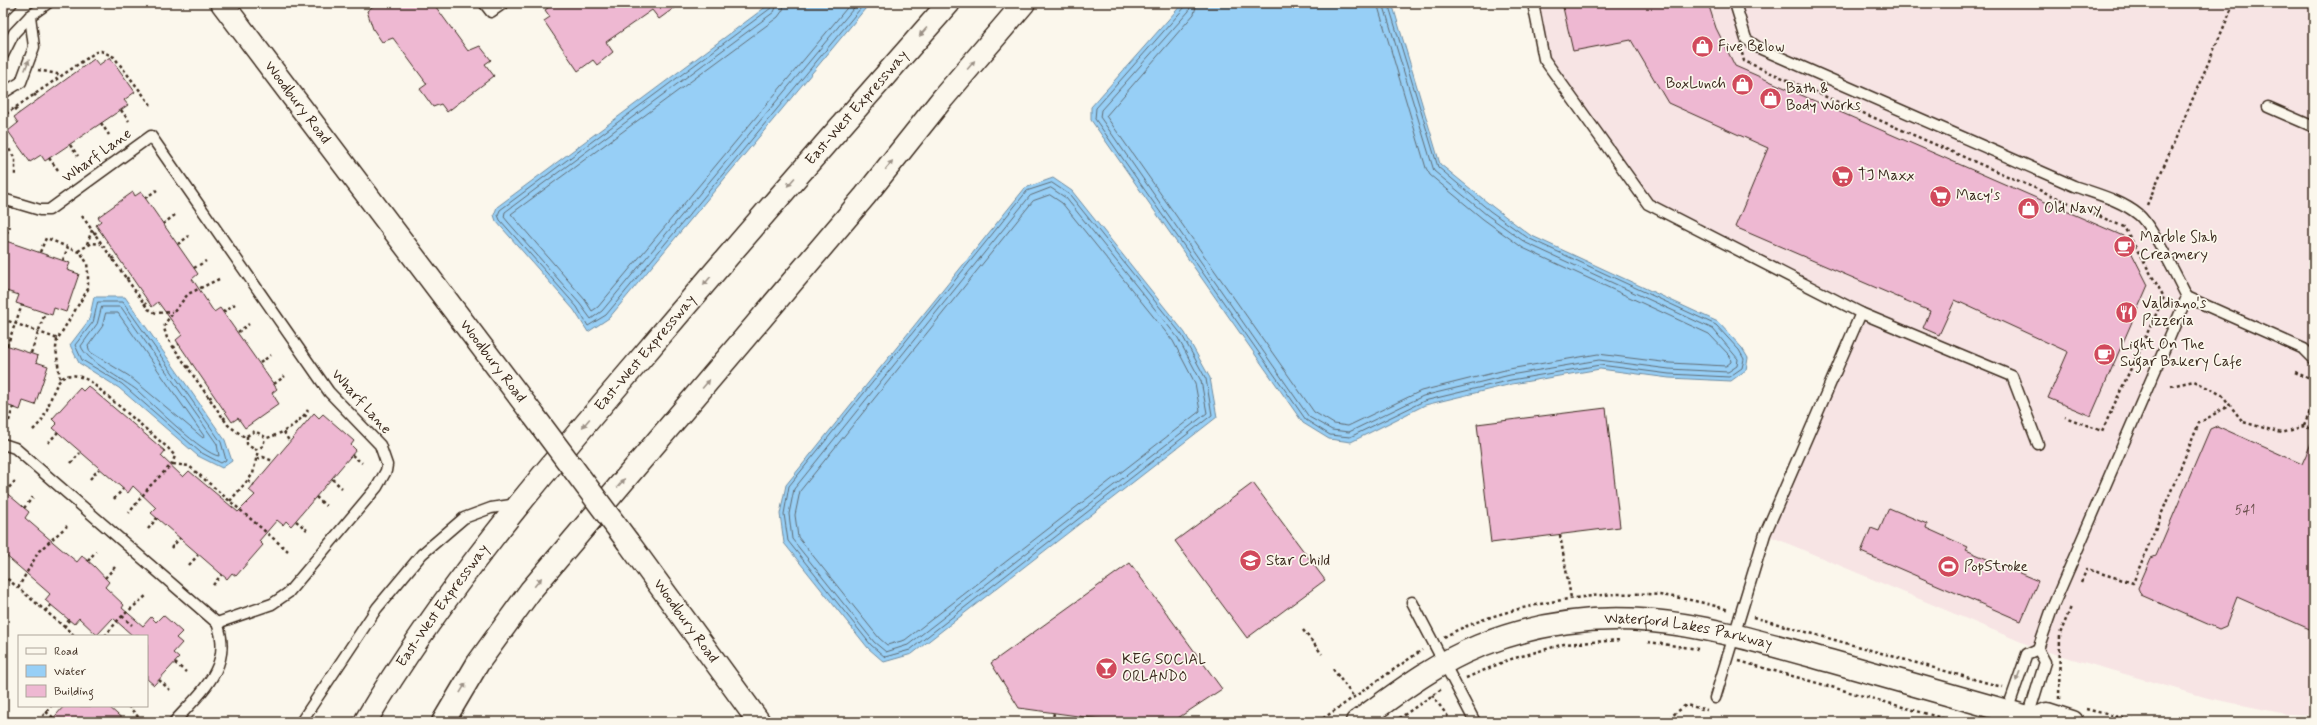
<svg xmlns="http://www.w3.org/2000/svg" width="2317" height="725" viewBox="0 0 2317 725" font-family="Mynerve,sans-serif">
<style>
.built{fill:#f7e4e4}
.water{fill:#97cff6;stroke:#728da0}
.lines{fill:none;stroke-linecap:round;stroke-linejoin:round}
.shore{stroke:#606c74;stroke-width:1}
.building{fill:#eeb8d2;stroke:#3b2a1e}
.service-casing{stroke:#3b2a1e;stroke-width:13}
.tertiary-casing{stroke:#3b2a1e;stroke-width:25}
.motorway-casing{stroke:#3b2a1e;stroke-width:25}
.path{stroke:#3b2a1e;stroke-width:2.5;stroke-dasharray:3 3;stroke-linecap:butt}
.service{stroke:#fbf7ec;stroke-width:10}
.tertiary{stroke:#fbf7ec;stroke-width:22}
.motorway{stroke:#fbf7ec;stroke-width:22}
.tertiary-bridge-casing{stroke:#3b2a1e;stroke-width:25;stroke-linecap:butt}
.tertiary-bridge{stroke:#fbf7ec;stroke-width:22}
.oneway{fill:#9b9085}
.labels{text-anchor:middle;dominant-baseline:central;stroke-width:3.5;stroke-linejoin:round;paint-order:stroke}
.number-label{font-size:13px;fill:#684e4b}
.poi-label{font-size:15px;fill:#3b2a1e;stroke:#fbf7ec;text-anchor:start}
.street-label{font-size:15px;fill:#3b2a1e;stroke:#fbf7ec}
</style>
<rect width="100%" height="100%" fill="#fbf7ec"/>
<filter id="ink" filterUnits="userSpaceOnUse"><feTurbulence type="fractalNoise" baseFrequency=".025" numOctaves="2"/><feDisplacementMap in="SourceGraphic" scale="8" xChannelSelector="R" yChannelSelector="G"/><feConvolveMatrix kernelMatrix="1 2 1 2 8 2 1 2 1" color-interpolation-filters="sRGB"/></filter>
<g filter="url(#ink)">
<polygon class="built" points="1533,3 2314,3 2314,715 2286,714 2208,698 2038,649 1765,534 1861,313 1648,204 1544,59"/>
<g class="water">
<polygon points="771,3 870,3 609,318 588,332 574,310 496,221 494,215 497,207"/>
<polygon points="1183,3 1392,3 1440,164 1493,207 1530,235 1718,322 1742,348 1748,358 1746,370 1731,381 1669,378 1600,369 1512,384 1425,405 1351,442 1329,439 1303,423 1091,120 1091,107"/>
<polygon points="1053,178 1072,191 1185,333 1210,378 1217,417 912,654 884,662 868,648 784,543 780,514 786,485 1025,188"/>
<polygon points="94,297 125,297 225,440 232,461 222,468 198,456 119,388 79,363 70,345 89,320"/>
</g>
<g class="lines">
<g class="shore">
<polyline points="773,3 771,8 500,210 498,215 500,220 577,307 588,326 606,315 865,3"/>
<polyline points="778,3 774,12 505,212 504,217 508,222 580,304 591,319 602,311 858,3"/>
<polyline points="784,3 783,10 778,17 511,214 585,300 592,311 598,307 851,3"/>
<polyline points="1186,3 1185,7 1096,108 1095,119 1306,420 1330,435 1350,437 1424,401 1511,380 1600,365 1669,374 1729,377 1742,368 1744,359 1739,350 1716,325 1528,238 1490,211 1438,167 1388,3"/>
<polyline points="1191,3 1189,11 1101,110 1100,117 1309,417 1332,430 1349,432 1423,396 1510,375 1599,360 1669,369 1728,372 1737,366 1738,359 1713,329 1526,243 1487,215 1434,171 1383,3"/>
<polyline points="1197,3 1194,14 1106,116 1314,412 1334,424 1348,426 1421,391 1509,369 1598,354 1670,363 1726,366 1731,362 1730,356 1709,334 1523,248 1483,219 1430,175 1426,168 1377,3"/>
<polygon points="1052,183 1070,195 1182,335 1206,379 1212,415 910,650 885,657 871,645 788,541 784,514 789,486 1027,191"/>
<polygon points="1051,188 1066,198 1178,338 1201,381 1207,413 908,645 886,652 874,642 792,539 789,514 794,489 1030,196"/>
<polygon points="1050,195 1062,203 1173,341 1195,383 1200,411 905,640 887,645 879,638 798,537 795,515 800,491 1033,201"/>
<polygon points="98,302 123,302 221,442 226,460 221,463 200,452 122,384 82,360 75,345 93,322"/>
<path d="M102,307H121L217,444L219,456C204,455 152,404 138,391C123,379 86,361 81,346L97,324Z"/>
<polygon points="106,313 118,313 204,436 203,438 129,376 90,352 88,346 102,327"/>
</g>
</g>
<g class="building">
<polygon points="377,3 433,3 468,51 480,46 491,60 485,64 494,76 447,112 441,104 433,107 420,89 427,84 393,38 382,42 373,29 367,11"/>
<polygon points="555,3 681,3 659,19 652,10 606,42 613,52 597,65 593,60 578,71 544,21 550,17 545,10"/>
<polygon points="1562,3 1708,3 1716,28 1735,66 2123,236 2148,285 2091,416 2048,398 2068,352 1955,300 1939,335 1923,328 1930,311 1735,227 1768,148 1668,103 1631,40 1573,51"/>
<polygon points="110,57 135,92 124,100 128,105 45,161 41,155 30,162 8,131 18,123 14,117 94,59 99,65"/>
<polygon points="133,192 135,196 141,192 198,274 192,279 195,283 214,312 220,308 277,389 272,393 279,404 245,428 238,418 232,422 176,340 182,335 158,302 152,307 96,225 101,221 98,217"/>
<polygon points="3,240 70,263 67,270 79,274 66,312 54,308 52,315 16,303 19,295 3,290"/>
<polygon points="3,344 38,356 36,362 48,366 35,405 23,401 20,410 4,404 7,397 3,395"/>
<polygon points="88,386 165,451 161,456 183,477 189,471 238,512 255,495 249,490 314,413 319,418 323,414 354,441 351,445 356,450 291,526 286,521 283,525 277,520 259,541 263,545 236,576 232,573 227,579 151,513 156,508 133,486 128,493 53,428 57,424 52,419 80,388 83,391"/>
<polygon points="1606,408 1620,527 1491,543 1477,424"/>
<polygon points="2217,426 2302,464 2314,437 2314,631 2237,597 2226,626 2219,629 2141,595 2138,588 2151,558 2156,556 2210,429"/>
<polygon points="1253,483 1325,580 1247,638 1175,541"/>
<polygon points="3,490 29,512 25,518 60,548 77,562 82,556 94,566 109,582 105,587 124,605 122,608 143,626 151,617 156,622 163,615 182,632 176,638 182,643 173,653 179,658 154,685 147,679 147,636 133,636 113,618 97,635 79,618 74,624 45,600 50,594 3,553"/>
<polygon points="1889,508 1927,524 1926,528 1968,547 1966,550 2038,581 2021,621 1861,552 1871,528 1879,531"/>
<polygon points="1130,563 1222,689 1172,722 1122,722 1019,708 991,663"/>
<polygon points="64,706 108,706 126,722 50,722"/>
</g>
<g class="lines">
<defs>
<g id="service">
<polyline points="484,3 491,12 504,3"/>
<polyline points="1533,3 1544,59 1648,204 1861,313 2012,376 2038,444"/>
<path d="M1735,3L1746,39L1759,48L2074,186C2096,194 2121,200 2139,215C2153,227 2178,279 2187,297L2053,606L2038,649L2045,662L2028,717"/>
<polyline points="3,12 12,3"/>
<polyline points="3,55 14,33 30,16"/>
<polyline points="3,93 21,82 34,47 30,16 48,3"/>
<polyline points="2268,107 2314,127"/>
<polyline points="3,199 40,210 49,210 151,136 329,392 380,445 387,465 386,471 377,487 288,593 272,604 217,623 15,448 3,444"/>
<polyline points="2187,297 2304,349 2314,359"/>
<polyline points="1412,602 1475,722"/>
<polyline points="1715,698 1765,534 1861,313"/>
<polyline points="2007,711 2027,654 2038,649"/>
<path d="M174,722C201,692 234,666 217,623"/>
<polyline points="301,722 377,608 422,554 464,518 491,508 517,504"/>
</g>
<g id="tertiary">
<path id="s1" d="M222,3L534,416"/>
<path id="s2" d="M628,542L759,722"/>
<path id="s3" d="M1357,722C1396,694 1434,664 1479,646C1607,595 1704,626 1830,661C1898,680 1966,700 2035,719L2047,714L2072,722"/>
</g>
<g id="motorway">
<path id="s4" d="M365,722C442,592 540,477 638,362C740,241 844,122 949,3"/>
<polyline points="443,722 478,663 531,590 865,196 943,98 1024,3"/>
</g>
</defs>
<use href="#service" class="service-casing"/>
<use href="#tertiary" class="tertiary-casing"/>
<use href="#motorway" class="motorway-casing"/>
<g class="path">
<polyline points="1742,53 1744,61 2124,227 2164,297 2102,431 2065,417"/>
<polyline points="38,70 62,75"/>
<polyline points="34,94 38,99"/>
<polyline points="15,108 19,113"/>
<polyline points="121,110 129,121"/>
<polyline points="3,119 6,114 96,52 101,51 114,57 151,105"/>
<polyline points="101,123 109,135"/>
<polyline points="3,139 15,159 15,176"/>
<polyline points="70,145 78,156"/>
<polyline points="49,158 58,170"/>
<polyline points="145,198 157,190"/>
<polyline points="2147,205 2234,3"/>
<polyline points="82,216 148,309 156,313 172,312"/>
<polyline points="163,224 175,215"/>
<polyline points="94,234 99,230"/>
<polyline points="4,239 10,226"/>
<polyline points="49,239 81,253 87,263 88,273 88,289 57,340 56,348 60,380"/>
<polyline points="87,244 92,230"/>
<polyline points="178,244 189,236"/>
<polyline points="78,251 92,243 101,244"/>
<polyline points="40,252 46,238"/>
<polyline points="112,259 116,256"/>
<polyline points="63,260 68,247"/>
<polyline points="194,268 206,261"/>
<polyline points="126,279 131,276"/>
<path d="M219,279L188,294L166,322L164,328L167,338L228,425L243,436L245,437L255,431L267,438C284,433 298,424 308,410"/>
<polyline points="144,305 149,301"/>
<polyline points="223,312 235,304"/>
<polyline points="3,319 58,339"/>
<polyline points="238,332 249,324"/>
<polyline points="7,346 22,305"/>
<polyline points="173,348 179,344"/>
<polyline points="31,353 45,313"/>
<polyline points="260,363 271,355"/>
<polyline points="187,368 192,364"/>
<polyline points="2295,372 2314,381"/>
<polyline points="274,384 285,376"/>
<polyline points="2171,386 2194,381 2222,395 2243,422 2282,433 2304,426 2314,430"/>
<polyline points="209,398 214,395"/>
<polyline points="304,415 309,418"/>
<polyline points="223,419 227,416"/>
<polyline points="9,421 13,407"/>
<polyline points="2304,426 2314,402"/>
<path d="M33,430C37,426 41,422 43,418C55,396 54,360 91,382L168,448L175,456L172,464L150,486L129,513"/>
<polyline points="284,432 289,441"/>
<polyline points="247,436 247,444 255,450 263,446 265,438"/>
<polyline points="48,443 58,432"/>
<polyline points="352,455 362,463"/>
<polyline points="257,459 263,457 273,461"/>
<polyline points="71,463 80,453"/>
<polyline points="173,464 189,466 288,551"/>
<polyline points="90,479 99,469"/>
<polyline points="332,479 342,488"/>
<polyline points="248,481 254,485"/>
<polyline points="5,492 15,481"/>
<polyline points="316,497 326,506"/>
<polyline points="114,499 123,489"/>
<polyline points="230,501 253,474 258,450"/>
<polyline points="24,508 33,497"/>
<polyline points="296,521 307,530"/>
<polyline points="148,529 157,518"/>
<polyline points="1560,535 1571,598"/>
<polyline points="171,548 180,538"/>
<polyline points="88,561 96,551"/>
<polyline points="189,565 198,555"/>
<polyline points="3,575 75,636"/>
<polyline points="105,578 115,567"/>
<polyline points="2081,582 2087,569 2133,583 2199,423 2230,405"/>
<polyline points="213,585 222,574"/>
<polyline points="18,588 39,551 67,526"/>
<polyline points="45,611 51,605"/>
<polyline points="122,616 132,625"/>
<polyline points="1753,617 2002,687"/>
<polyline points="64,627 69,620"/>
<polyline points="1303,630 1322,654"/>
<polyline points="105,636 119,619 147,595"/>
<path d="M1444,637C1495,608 1589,591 1648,594C1675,596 1703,602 1729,610"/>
<polyline points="1648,642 1698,649"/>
<polyline points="1739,661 1956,722"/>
<polyline points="175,663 186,672"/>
<polyline points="1333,669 1353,696"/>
<polyline points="1466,678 1508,660 1564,644 1621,640"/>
<polyline points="159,680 170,690"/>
<polyline points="1432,695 1452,722"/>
<polyline points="2059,699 2060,634 2071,607"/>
<polyline points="128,706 143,722"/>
<polyline points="2086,709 2138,722"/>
<polyline points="46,712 54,718"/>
<polyline points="41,722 42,717 51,706"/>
<polyline points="1052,722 1054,713"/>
<polyline points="1318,722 1422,650"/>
<polyline points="1394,722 1443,688"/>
<polyline points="1664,722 1686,705 1707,710"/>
</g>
<use href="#service" class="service"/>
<use href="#tertiary" class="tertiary"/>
<use href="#motorway" class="motorway"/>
<defs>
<polyline id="tertiary-bridge" points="534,416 628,542"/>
</defs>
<use href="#tertiary-bridge" class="tertiary-bridge-casing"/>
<use href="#tertiary-bridge" class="tertiary-bridge"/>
</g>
<defs><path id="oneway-solid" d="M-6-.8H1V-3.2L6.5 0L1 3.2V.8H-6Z"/></defs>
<g class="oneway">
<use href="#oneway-solid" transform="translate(923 32) rotate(131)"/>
<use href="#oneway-solid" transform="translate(27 65) rotate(-68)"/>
<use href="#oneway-solid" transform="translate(971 65) rotate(-50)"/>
<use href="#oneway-solid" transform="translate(889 165) rotate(-51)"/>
<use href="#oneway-solid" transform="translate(791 182) rotate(131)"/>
<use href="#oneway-solid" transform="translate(707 281) rotate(130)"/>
<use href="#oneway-solid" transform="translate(706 384) rotate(-50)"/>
<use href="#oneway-solid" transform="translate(586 423) rotate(130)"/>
<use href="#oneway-solid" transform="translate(621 483) rotate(-50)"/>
<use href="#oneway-solid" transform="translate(538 582) rotate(-51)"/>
<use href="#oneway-solid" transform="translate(2018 676) rotate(111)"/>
<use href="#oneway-solid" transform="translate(463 688) rotate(-59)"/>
</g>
</g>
<defs>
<symbol id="shop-disc" viewBox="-11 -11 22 22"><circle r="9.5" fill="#d1495b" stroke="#fbf7ec"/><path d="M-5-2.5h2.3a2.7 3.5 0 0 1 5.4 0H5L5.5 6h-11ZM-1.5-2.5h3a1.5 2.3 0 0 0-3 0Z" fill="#fff"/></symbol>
<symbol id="supermarket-disc" viewBox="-11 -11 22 22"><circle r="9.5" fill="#d1495b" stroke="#fbf7ec"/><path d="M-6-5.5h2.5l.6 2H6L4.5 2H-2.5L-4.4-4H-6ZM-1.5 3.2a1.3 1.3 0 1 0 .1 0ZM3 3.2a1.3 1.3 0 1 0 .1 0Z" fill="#fff"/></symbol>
<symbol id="cafe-disc" viewBox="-11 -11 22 22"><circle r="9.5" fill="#d1495b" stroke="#fbf7ec"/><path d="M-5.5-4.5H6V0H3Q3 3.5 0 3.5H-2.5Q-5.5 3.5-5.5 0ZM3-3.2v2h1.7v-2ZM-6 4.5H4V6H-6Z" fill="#fff"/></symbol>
<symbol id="restaurant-disc" viewBox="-11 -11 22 22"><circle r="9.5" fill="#d1495b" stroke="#fbf7ec"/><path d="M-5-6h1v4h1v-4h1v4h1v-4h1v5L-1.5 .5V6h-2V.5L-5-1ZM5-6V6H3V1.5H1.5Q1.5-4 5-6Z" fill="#fff"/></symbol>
<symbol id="school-disc" viewBox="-11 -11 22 22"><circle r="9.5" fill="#d1495b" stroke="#fbf7ec"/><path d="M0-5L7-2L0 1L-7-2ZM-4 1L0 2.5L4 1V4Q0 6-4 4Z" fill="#fff"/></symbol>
<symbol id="stadium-disc" viewBox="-11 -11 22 22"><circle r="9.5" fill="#d1495b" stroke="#fbf7ec"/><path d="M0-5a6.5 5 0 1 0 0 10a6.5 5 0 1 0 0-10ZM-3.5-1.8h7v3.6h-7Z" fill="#fff"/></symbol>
<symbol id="bar-disc" viewBox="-11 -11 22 22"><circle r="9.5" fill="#d1495b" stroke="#fbf7ec"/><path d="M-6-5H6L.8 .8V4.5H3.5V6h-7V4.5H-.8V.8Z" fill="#fff"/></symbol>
</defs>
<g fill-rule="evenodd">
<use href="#shop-disc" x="1690" y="34" width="25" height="25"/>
<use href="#shop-disc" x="1730" y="72" width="25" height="25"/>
<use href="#shop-disc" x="1758" y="86" width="25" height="25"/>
<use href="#supermarket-disc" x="1830" y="164" width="25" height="25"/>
<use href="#supermarket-disc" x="1928" y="184" width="25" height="25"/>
<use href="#shop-disc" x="2016" y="196" width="25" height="25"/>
<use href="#cafe-disc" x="2112" y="234" width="25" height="25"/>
<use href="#restaurant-disc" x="2114" y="300" width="25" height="25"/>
<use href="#cafe-disc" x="2092" y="342" width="25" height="25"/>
<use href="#school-disc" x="1238" y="548" width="25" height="25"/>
<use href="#stadium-disc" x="1936" y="554" width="25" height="25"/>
<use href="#bar-disc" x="1094" y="656" width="25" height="25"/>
</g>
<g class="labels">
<g class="number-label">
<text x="2245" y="510">541</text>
</g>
<g class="poi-label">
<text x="1718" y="47">Five Below</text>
<text x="1726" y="84" text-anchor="end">BoxLunch</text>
<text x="1786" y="89">Bath &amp;<tspan x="1786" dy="17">Body Works</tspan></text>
<text x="1858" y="176">TJ Maxx</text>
<text x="1956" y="196">Macy's</text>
<text x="2044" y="209">Old Navy</text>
<text x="2140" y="238">Marble Slab<tspan x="2140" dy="17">Creamery</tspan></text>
<text x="2142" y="304">Valdiano's<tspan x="2142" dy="17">Pizzeria</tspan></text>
<text x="2120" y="345">Light On The<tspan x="2120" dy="17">Sugar Bakery Cafe</tspan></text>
<text x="1266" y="561">Star Child</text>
<text x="1964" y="567">PopStroke</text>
<text x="1122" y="660">KEG SOCIAL<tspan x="1122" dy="17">ORLANDO</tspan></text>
</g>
<g class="street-label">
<text stroke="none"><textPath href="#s1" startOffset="125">Woodbury Road</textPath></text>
<text stroke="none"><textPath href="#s4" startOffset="788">East-West Expressway</textPath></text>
<text transform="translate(97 156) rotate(-36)">Wharf Lane</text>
<text stroke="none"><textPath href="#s4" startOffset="464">East-West Expressway</textPath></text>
<text stroke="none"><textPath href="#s1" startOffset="449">Woodbury Road</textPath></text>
<text transform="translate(361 402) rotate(48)">Wharf Lane</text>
<text stroke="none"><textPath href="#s4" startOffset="140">East-West Expressway</textPath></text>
<text stroke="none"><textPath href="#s2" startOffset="98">Woodbury Road</textPath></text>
<text stroke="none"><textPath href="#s3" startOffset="358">Waterford Lakes Parkway</textPath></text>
</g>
</g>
<rect width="2317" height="725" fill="none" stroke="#fbf7ec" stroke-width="16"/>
<rect x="8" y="8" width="2301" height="709" fill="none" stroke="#3b2a1e" stroke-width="1.5" filter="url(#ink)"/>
<rect x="18" y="635" width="130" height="72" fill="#fbf7ec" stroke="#aea59a"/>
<rect x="26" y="648" width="20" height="6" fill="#fbf7ec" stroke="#aea59a"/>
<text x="54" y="655" font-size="12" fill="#3b2a1e">Road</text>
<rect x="26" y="665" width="20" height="12" fill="#97cff6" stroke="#aea59a"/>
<text x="54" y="675" font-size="12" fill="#3b2a1e">Water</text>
<rect x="26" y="685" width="20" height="12" fill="#eeb8d2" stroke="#aea59a"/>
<text x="54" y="695" font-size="12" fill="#3b2a1e">Building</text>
</svg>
